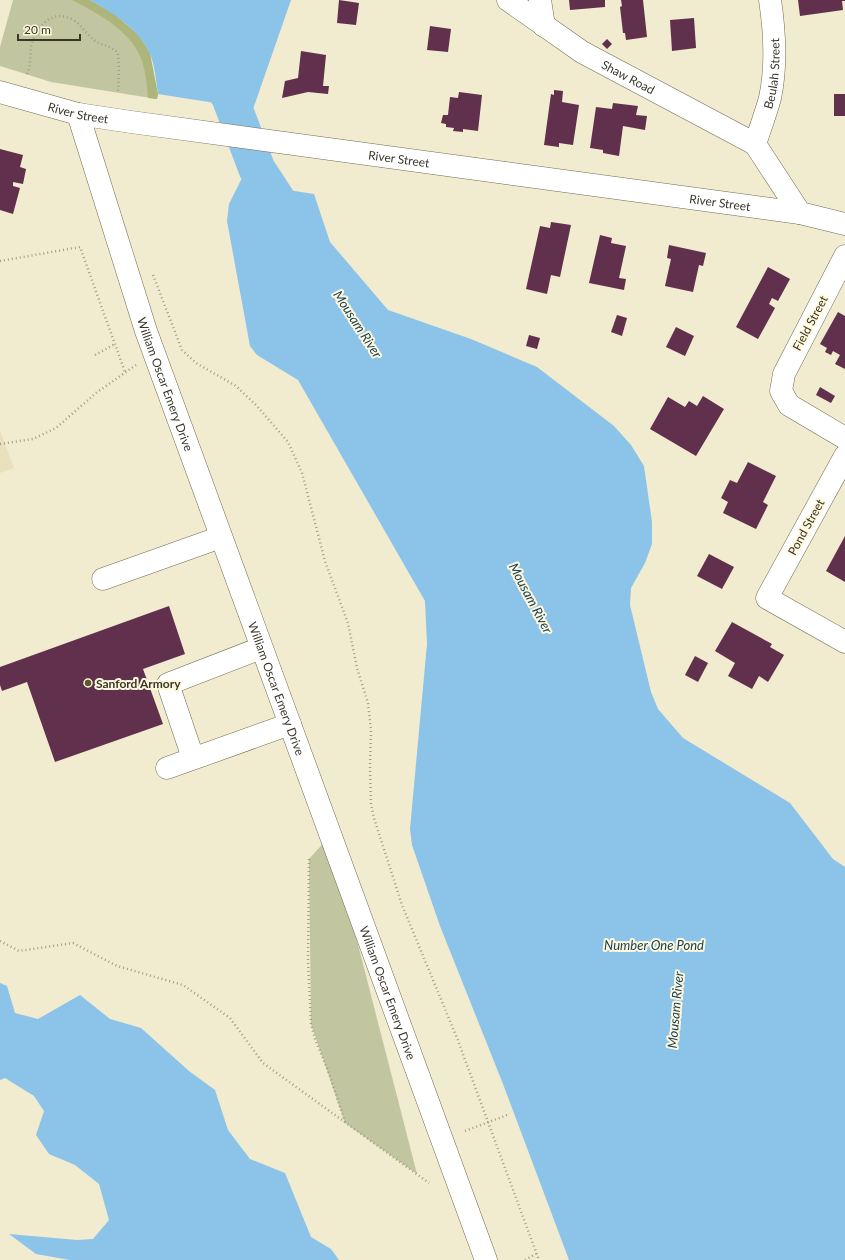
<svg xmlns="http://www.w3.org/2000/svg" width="845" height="1260" viewBox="0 0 845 1260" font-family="Lato,sans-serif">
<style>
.built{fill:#e9e1bd}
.green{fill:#c1c6a1}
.forest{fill:#aeb57b}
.water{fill:#8cc3e9}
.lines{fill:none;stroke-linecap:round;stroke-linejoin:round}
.river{stroke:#8cc3e9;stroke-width:37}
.building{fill:#60304c}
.minor-casing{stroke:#716b52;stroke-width:23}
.path{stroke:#a19d88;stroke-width:2.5;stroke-dasharray:1 3;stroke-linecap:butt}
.minor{stroke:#fff;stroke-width:22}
.poi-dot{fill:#5b5824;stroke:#fff8dc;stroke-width:1.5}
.labels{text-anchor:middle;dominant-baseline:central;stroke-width:4;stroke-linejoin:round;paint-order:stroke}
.street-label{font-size:12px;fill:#38362b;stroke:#fff8dc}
.poi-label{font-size:12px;font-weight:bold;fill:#38362b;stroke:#fff8dc;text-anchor:start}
.water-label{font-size:13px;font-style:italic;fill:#16405a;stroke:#fff8dc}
</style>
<rect width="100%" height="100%" fill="#f1ebcf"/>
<polygon class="built" points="0,430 14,468 0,473"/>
<g class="green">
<polygon points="13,0 90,0 139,35 158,94 157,99 51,82 0,66 0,47"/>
<polygon points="330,836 417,1174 345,1123 311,1024 309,859"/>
</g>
<path class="forest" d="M72,0H90L113,13L139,35L150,53L158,94L157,99L148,98C147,87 146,75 143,64C134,32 99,14 72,0Z"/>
<g class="water">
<path d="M90,0H291L253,109L158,94C156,81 155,64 149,52C137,27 112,13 90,0Z"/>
<polygon points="257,169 280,172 288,190 314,194 330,242 388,310 471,339 537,367 614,426 631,445 644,466 652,522 652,544 645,563 631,588 630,605 651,692 658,709 683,738 790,803 833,859 845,867 845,1260 569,1260 503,1084 440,926 412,845 410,829 427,644 425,601 298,380 257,355 250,346 227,221 229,204 244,174"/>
<polygon points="0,983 7,986 15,1013 38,1019 80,995 110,1019 141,1028 189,1071 215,1090 228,1130 250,1159 285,1173 311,1237 331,1249 339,1260 70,1260 36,1254 9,1234 77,1240 93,1239 109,1220 99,1184 75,1165 49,1154 36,1135 44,1111 34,1096 5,1078 0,1080"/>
</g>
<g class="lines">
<polyline class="river" points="180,0 230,98 257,169 285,212"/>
</g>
<g class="building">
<polygon points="339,0 359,3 356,25 337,23"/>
<polygon points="569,0 605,0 605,7 570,10"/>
<polygon points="621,0 643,0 647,37 626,40 625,33 623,33 620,7 622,6"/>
<polygon points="798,0 845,0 845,1 842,1 843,10 800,16"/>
<polygon points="694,18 696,48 672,51 670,20"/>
<polygon points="430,26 451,29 448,52 427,50"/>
<polygon points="607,39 612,44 607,49 602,44"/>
<polygon points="301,51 326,55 323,86 329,86 328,94 308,92 282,98 285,81 298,78"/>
<polygon points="554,90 563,91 562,102 579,105 573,145 559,143 559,147 544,145 551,94 554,95"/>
<polygon points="459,92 482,95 478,131 463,129 463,132 453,131 454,128 446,127 446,124 441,123 443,115 448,115 450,97 458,98"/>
<rect x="834" y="94" width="11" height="22"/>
<polygon points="613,103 638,106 636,115 647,116 645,130 623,126 619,156 603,153 603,150 590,148 596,107 612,109"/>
<polygon points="0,149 23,155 20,167 26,169 23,184 13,182 13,186 20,188 13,214 0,210"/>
<polygon points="551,222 571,225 560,277 551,275 547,294 526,289 540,226 550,228"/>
<polygon points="600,235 612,238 611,243 626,246 619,278 626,279 624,290 589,283"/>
<polygon points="669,245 706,253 703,266 699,265 693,292 665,286 671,259 667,258"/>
<polygon points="768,267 790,279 778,301 772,298 769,304 775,308 758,339 736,327"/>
<polygon points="838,312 845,316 845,369 835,364 840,355 833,351 831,355 825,352 827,348 820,344"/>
<polygon points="617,315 627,318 622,336 611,332"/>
<polygon points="676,327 694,336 685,356 666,347"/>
<polygon points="529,335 540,338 537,349 526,346"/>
<polygon points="820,387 835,396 831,403 816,395"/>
<polygon points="703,396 724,409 696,456 650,429 668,397 685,407 689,401 697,406"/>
<polygon points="748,462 776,476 763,502 768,505 756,529 723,513 728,502 721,498 730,480 737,483"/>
<polygon points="845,536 845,582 826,571"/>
<polygon points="709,554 734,567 722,589 697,576"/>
<polygon points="169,606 185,654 143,669 163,724 55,762 27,682 2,691 0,685 0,667"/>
<polygon points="732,622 772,644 770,647 784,655 768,682 759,676 752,689 728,676 735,663 715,651"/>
<polygon points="695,656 708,663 698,682 685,675"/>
</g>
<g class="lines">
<defs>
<g id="minor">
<path id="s1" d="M508,0L582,52L755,144L800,213"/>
<polyline points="540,0 544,26"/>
<path id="s2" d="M0,92L78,114L131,122L800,213L845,224"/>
<path id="s3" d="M78,114L146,331L486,1260"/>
<path id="s4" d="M755,144C760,129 766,113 770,98C777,65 775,33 770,0"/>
<polyline points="845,256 784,374 781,391 789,405 845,438"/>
<polyline points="845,456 767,598 845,642"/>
<polyline points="103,579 221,537"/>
<polyline points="193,758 168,684 261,648"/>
<polyline points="167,768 290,724"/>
</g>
</defs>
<use href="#minor" class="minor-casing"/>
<g class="path">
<path d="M27,74C31,65 30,56 31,47C36,26 53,7 75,21C82,26 87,35 94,40C101,46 109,44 118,53L119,70L118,93"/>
<polyline points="0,261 80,247 125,372"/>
<polyline points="153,275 182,350 196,363 236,386 256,405 288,442 302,473 325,561 348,623 357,668 368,703 371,730 370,767 371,804 374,818 402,905 457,1038 539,1260"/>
<polyline points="95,355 115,344"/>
<polyline points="0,444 33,439 56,428 96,393 136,365"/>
<polyline points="309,859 308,962 311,1024 315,1039 329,1073 345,1122"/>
<polyline points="0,941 19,951 73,943 117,966 183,985 230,1018 263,1063 429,1183"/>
<polyline points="465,1131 510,1114"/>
<polyline points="525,1260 536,1254"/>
</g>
<use href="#minor" class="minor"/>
</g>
<circle class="poi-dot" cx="88" cy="683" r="4"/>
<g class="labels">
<g class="street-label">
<text stroke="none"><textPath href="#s4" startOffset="73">Beulah Street</textPath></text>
<text stroke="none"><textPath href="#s1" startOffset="143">Shaw Road</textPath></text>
<text stroke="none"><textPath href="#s2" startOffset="81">River Street</textPath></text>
<text stroke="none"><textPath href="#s2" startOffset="405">River Street</textPath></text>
<text stroke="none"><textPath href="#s2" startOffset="729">River Street</textPath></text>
<text transform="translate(810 323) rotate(-62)">Field Street</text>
<text stroke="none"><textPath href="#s3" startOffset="284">William Oscar Emery Drive</textPath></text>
<text transform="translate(806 527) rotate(-61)">Pond Street</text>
<text stroke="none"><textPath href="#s3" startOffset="608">William Oscar Emery Drive</textPath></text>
<text stroke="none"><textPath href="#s3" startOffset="932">William Oscar Emery Drive</textPath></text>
</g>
<g class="poi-label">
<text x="96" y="683">Sanford Armory</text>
</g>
<g class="water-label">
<text transform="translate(358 324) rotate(57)">Mousam River</text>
<text transform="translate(531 598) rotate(62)">Mousam River</text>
<text x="654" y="945">Number One Pond</text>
<text transform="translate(675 1010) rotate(-85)">Mousam River</text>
</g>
</g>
<path d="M18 34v6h62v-6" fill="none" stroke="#38362b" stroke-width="2"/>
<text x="24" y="34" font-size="12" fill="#38362b" stroke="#fff8dc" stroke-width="3" paint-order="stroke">20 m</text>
</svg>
